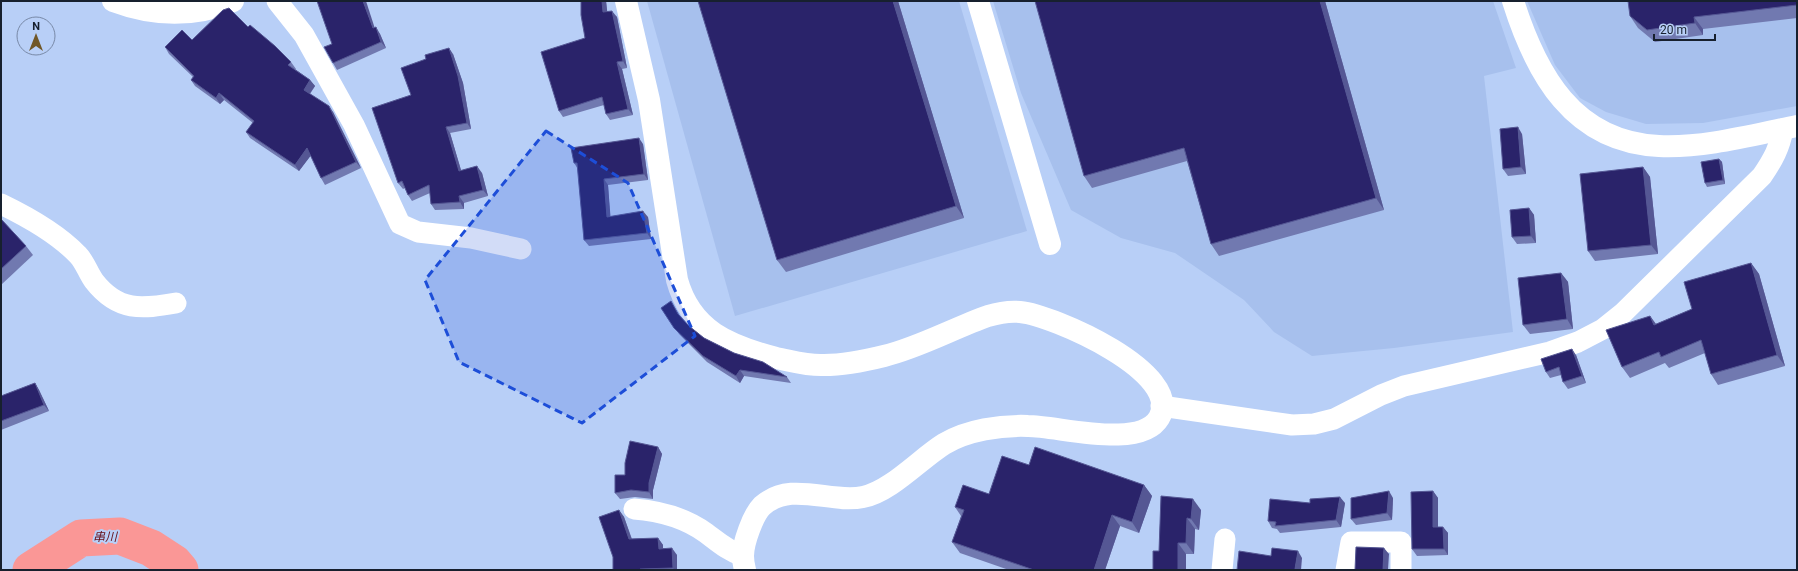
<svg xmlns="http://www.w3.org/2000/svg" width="1798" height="571" viewBox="0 0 1798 571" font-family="Roboto,'Noto Sans JP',sans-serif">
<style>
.built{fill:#a7c0ed}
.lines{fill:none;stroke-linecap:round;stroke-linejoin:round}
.river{stroke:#fa9796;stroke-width:37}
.minor{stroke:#fff;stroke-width:21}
.tertiary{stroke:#fff;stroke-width:22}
.wall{fill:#7179b0}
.shaded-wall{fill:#555794}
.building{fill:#2a236a;stroke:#555794}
.marked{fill:#1d4ed8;fill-opacity:0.2;stroke:#1d4ed8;stroke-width:3;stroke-dasharray:8 5;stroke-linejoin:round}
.labels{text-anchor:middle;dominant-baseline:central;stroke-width:4;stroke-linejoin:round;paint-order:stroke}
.water-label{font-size:12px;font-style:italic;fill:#650e18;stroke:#b8cff7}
</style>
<rect width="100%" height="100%" fill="#b8cff7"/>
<g class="built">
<polygon points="647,1 959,1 1027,231 735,316"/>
<polygon points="993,1 1493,1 1516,68 1484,76 1513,332 1394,348 1312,356 1274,332 1244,300 1175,253 1121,238 1071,210 1021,93"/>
<polygon points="1527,1 1797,1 1797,106 1703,123 1646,124 1606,112 1580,98 1555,65"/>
</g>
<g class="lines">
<polyline class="river" points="31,570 81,538 120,536 151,548 174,563 180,570"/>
<g class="minor">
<polyline points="277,1 304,35 354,125 400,224 418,232 471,238 521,249"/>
<path d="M1,204C28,217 57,233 78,255C85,262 88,273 94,281C118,312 142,309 176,303"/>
<path d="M1161,406L1292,425L1314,424L1334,419L1381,395L1404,386L1550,352L1578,342L1603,329L1623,313L1762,176C1773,160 1780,147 1783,129"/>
<path d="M634,509C660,511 684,517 706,533C718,542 728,551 743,556"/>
<polyline points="1222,570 1225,539"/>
<polyline points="1346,570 1351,542 1401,542 1401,570"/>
</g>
<g class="tertiary">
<path d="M113,1C153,16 192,18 233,1"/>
<path d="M626,1L649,100L677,280C691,331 730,346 776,358C792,361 808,366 824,365C844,365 864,361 884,356C918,348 954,328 988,316C998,313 1009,311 1020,312C1053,315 1185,373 1159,418C1140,450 1059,426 1028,426C1001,425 967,430 944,444C920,459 890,492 863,497C830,504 791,480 762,506C753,515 743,543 743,556C743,560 744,566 745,570"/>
<polyline points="978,1 1050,244"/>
<path d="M1513,1C1536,74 1573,142 1659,146C1705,148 1752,135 1797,126"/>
</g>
</g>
<g class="wall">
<polygon points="581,1 606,1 607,11 617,17 627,68 622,69 633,115 610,120 606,114 604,105 563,117 559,111 585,38"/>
<polygon points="898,1 964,218 786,272 777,260"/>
<polygon points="1325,1 1384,210 1219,256 1211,244 1187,161 1092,188 1084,176"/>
<polygon points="1797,1 1797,18 1703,29 1703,35 1655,42 1638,28 1630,16"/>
<polygon points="248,27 291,62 296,69 295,69 310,80 315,86 310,94 333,112 361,168 325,185 321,178 311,155 299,171 250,138 246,132 253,123 224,100 220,104 195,86 191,80 193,77 169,54 165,47"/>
<polygon points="375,28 380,34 386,48 337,70 333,63 332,44"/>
<polygon points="453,54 463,83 471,129 450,133 461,170 482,173 488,196 464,203 464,209 435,210 431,204 430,193 412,201 408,195 405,188 403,189 398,183"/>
<polygon points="1522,134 1526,174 1508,176 1503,169"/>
<polygon points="643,144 648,180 608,185 610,216 648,217 651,239 589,246 584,240 578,169 574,163"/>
<polygon points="1719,159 1722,162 1725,184 1707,187 1705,183"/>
<polygon points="1643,167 1650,177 1658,254 1595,261 1588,251"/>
<polygon points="1529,208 1534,215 1536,243 1517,244 1512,237"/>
<polygon points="1,219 26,246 33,255 1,285"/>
<polygon points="1751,263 1759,274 1785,366 1718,385 1711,374 1705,353 1669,368 1665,363 1630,378 1622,367 1650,316 1656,324 1692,309"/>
<polygon points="1561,273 1568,282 1573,329 1530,334 1523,325"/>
<polygon points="661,308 675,308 680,316 689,326 704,338 734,353 787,377 791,383 744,376 740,383 707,362 679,334"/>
<polygon points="1576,355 1586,383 1568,389 1563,382 1561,375 1550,378 1546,372"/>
<polygon points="35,383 39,390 49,411 1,430 1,396"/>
<polygon points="658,447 662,454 653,490 653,499 635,497 620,499 615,493 625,475"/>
<polygon points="1029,465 1144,485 1152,496 1139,533 1120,526 1105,570 1009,570 960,553 952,542 961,516 955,507 989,494"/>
<polygon points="1433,491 1438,498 1438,527 1443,527 1448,533 1448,555 1417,556 1412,549"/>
<polygon points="1161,496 1201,510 1199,530 1195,529 1194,554 1186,554 1186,570 1159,551"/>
<polygon points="1393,498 1392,520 1356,525 1351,519"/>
<polygon points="1345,503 1341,527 1280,533 1277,529 1272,528 1268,521"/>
<polygon points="619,510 624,517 632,539 658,538 663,545 663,548 677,555 677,570 613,570"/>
</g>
<g class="shaded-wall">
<polygon points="363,1 366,1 377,35 373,28"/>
<polygon points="602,1 606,1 608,18 603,12"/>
<polygon points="893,1 898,1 964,218 956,206"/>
<polygon points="1320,1 1325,1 1384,210 1376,198"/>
<polygon points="612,11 617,17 627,68 623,61"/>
<polygon points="1694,17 1703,29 1703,35 1695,23"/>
<polygon points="376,27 380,34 386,48 381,42"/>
<polygon points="449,48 453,54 463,83 471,129 467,123"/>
<polygon points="617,62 622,69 633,115 628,109"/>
<polygon points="310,80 315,86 308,96 304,90"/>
<polygon points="219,93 224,100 220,104 216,98"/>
<polygon points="329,106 333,112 361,168 356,162"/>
<polygon points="446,127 450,133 463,177 459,171"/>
<polygon points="1518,127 1522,134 1526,174 1521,167"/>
<polygon points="639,138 643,144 648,180 644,174"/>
<polygon points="307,148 312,154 299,171 295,165"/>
<polygon points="1719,159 1722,162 1725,184 1723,180"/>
<polygon points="477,166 482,173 488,196 483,190"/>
<polygon points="1643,167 1650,177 1658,254 1651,245"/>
<polygon points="604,179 608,185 611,223 607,217"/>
<polygon points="459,196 464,203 464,209 460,202"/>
<polygon points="1529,208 1534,215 1536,243 1531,236"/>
<polygon points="643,211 648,217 651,239 647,233"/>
<polygon points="1751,263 1759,274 1785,366 1777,355"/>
<polygon points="1561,273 1568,282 1573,329 1567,319"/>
<polygon points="1650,316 1658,327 1654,325"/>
<polygon points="1572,349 1576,355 1586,383 1582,376"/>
<polygon points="740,370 744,376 740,383 736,376"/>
<polygon points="35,383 39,390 49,411 44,405"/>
<polygon points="658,447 662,454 653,490 653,499 649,492 649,483"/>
<polygon points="1144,485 1152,496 1139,533 1132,522"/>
<polygon points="1389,491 1393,498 1392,520 1387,513"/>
<polygon points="1433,491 1438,498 1438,533 1433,527"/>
<polygon points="1340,497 1345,503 1341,527 1336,520"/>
<polygon points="1193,499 1201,510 1199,530 1191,519"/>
<polygon points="619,510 624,517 634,546 629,539"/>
<polygon points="1112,515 1120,526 1105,570 1094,570"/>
<polygon points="1187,518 1195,529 1194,554 1186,543"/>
<polygon points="1443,527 1448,533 1448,555 1444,549"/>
<polygon points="658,538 663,545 663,555 659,549"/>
<polygon points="1178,543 1186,554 1186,570 1178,570"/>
<polygon points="672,548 677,555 677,570 674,570 673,568"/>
<polygon points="1384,548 1389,554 1388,570 1383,570"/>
<polygon points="1298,551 1302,558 1301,570 1295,569"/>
</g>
<g class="building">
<polygon points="317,1 363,1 373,28 376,27 381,42 333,63 324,47 332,44"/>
<polygon points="581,1 602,1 603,12 612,11 623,61 617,62 628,109 606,114 602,97 559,111 541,52 585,38 581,15"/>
<polygon points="698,1 893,1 956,206 777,260"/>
<polygon points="1035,1 1320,1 1376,198 1211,244 1184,148 1084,176"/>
<polygon points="1628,1 1797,1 1797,5 1694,17 1695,23 1647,30 1630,16"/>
<polygon points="229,8 248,27 250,25 275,46 291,62 288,65 310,80 304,90 329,106 356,162 321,178 307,148 295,165 246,132 254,121 219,93 216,98 191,80 194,76 165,47 182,30 192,40 223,10"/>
<polygon points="449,48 458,76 467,123 446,127 459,171 477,166 483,190 459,196 460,202 431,204 429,185 408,195 402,181 398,183 372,108 411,95 401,68 426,59 425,55"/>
<polygon points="1518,127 1521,167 1503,169 1500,129"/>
<polygon points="639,138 644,174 604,179 607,217 643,211 647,233 584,240 577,163 574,163 571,148"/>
<polygon points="1719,159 1723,180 1705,183 1701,162"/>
<polygon points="1643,167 1651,245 1588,251 1580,174"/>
<polygon points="1529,208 1531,236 1512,237 1510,210"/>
<polygon points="1,219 26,246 1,269"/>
<polygon points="1751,263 1777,355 1711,374 1701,340 1661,357 1659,352 1622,367 1606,330 1650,316 1654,325 1692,309 1684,282"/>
<polygon points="1561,273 1567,319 1523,325 1518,278"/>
<polygon points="671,301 678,314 689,326 704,338 734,353 763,362 787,377 740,370 736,376 703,356 674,328 661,308"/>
<polygon points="1572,349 1582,376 1563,382 1559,367 1546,372 1541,359"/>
<polygon points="35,383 44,405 1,421 1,396"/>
<polygon points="630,441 658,447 649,483 649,492 631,490 615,493 615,475 625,475 625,463"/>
<polygon points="1035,447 1144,485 1132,522 1112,515 1094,570 1034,570 952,542 964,510 955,507 963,485 989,494 1002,456 1029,465"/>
<polygon points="1389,491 1387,513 1351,519 1351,498"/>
<polygon points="1433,491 1433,527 1443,527 1444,549 1412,549 1411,492"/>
<polygon points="1161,496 1193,499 1191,519 1187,518 1186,543 1178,543 1178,570 1153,570 1153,551 1159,551"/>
<polygon points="1340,497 1336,520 1275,526 1276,522 1268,521 1270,499 1310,503 1310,499"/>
<polygon points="619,510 629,539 658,538 659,549 672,548 673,568 640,569 640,570 613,570 613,557 599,517"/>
<polygon points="1356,547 1384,548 1383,570 1355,570"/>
<polygon points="1272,548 1298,551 1295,569 1307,570 1237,570 1239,551 1271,556"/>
</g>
<path class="marked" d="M546,131L628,183L695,336L582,423L459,362L425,280Z"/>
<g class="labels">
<g class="water-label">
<text x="105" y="537">串川</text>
</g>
</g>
<rect width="1798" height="571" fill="none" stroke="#17202e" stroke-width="4"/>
<g transform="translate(36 36)"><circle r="19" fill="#b8cff7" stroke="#7889a7"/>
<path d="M0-3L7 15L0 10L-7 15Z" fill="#705728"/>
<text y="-6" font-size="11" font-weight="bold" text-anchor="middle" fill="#17202e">N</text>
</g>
<path d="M1654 34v6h61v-6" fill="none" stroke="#17202e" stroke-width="2"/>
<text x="1660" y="34" font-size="12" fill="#17202e" stroke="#b8cff7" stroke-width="3" paint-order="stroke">20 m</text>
</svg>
